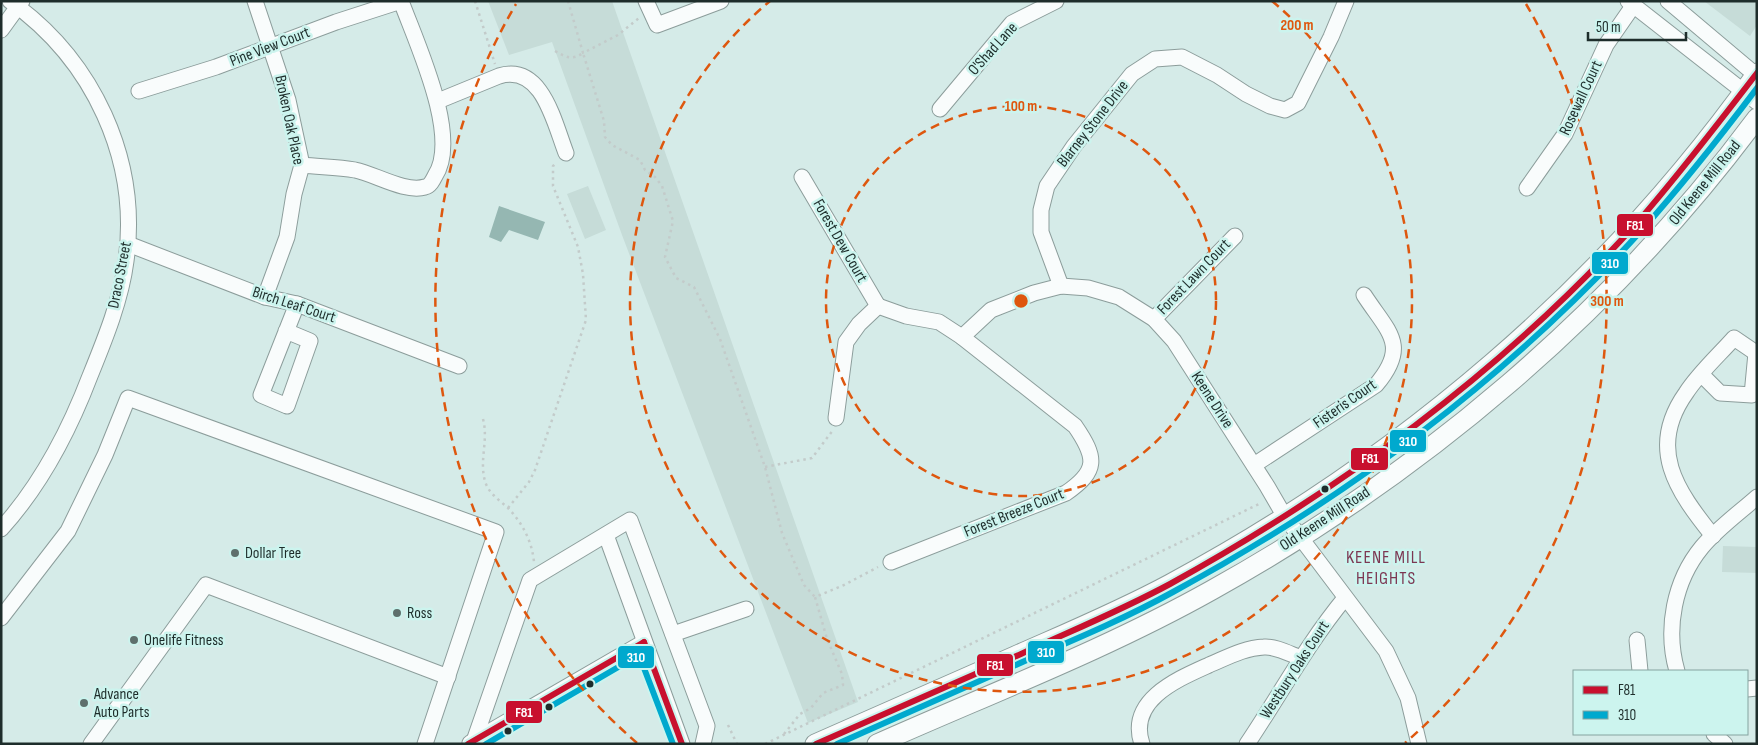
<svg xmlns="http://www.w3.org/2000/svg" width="1758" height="745" viewBox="0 0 1758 745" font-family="'Sofia Sans Condensed',sans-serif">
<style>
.green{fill:#c6dcd8}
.water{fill:#95b7b2}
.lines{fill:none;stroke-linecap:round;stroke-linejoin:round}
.minor-casing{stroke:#8c9d9b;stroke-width:17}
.major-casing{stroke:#8c9d9b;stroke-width:21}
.path{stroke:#c3cbca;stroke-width:2.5;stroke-dasharray:2.5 4;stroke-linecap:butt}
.minor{stroke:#f9fcfc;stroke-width:15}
.major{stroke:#f9fcfc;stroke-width:19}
.bus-1-casing{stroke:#ccf4ee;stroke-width:10}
.bus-2-casing{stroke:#ccf4ee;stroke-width:10}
.bus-1{stroke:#c8102e;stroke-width:6}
.bus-2{stroke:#00a9ce;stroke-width:6}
.ring{fill:none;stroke:#de570e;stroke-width:2.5;stroke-dasharray:9 6}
.bus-dot{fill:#1e2d2b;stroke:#ccf4ee;stroke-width:2}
.poi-dot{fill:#5e706d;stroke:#ccf4ee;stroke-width:2}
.labels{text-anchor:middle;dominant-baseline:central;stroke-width:5;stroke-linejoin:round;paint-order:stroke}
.street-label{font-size:16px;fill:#1e2d2b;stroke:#ccf4ee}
.poi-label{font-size:16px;fill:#1e2d2b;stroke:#ccf4ee;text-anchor:start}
.neighbourhood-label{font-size:18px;letter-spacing:1px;fill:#7c3752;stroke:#ccf4ee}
.centre{fill:#de570e;stroke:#ccf4ee;stroke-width:2.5}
.ring-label{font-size:15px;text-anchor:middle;font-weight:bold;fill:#de570e;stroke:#ccf4ee;stroke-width:5;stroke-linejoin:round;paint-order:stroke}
.line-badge{stroke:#ccf4ee;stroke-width:2}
.badge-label{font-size:14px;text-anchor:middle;font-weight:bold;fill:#fff}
</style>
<rect width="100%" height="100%" fill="#d5ebe8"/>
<g class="green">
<polygon points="488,1 612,1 858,702 808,723 622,235 552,42 509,55"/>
<polygon points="1704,1 1757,1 1757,25 1750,36"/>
<polygon points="588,186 606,230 585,239 567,194"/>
<polygon points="1723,546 1757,547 1757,573 1722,572"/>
</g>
<polygon class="water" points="499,206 545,222 538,240 509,230 501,242 489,237"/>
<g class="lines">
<defs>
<g id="minor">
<polyline points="255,1 288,100 302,165 294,194 287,237 265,297"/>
<polyline points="646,1 657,25 721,1"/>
<polyline points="1628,1 1757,102"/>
<polyline points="1668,1 1757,76"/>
<polyline points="1,30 22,1"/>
<polyline points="139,91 216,67 336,22 401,1"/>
<path d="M438,101L499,76C542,63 554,122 566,153"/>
<polyline points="940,109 1012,23 1056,1"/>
<path d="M302,165C320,167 338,167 355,170C375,174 405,193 425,187C430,186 433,180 435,176C461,137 416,42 401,1"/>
<polyline points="802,177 878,306"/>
<polyline points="1527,188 1565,134 1606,45 1633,6"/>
<polyline points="128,244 265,297 297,304 459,366"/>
<polyline points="1061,286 1041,232 1041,210 1047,186 1074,146 1132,74 1155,59 1182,57 1217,75 1246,94 1270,106 1285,110 1298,103 1331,37 1346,1"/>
<polyline points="878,306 906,316 939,322 962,337 991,310 1034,293 1061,286 1088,288 1119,297 1154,319 1174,341 1267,486 1285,517 1386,651 1408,698 1419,744"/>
<polyline points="1154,319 1235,236"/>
<polyline points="286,331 310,341 287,406 261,395 297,304"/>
<path d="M1702,375L1720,393L1752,395L1756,353L1734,338C1718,356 1699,373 1686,393C1647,448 1676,490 1713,536"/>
<polyline points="836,418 846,342 859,324 878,306"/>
<path d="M1254,465L1376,385C1410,345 1388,332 1364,295"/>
<path d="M1,529C41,485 69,431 90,376C105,339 121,300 126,261C140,159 93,60 10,1"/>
<polyline points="606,535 682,744"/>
<path d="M891,562L1066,493C1098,471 1097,458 1075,426L962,337"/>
<polyline points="1,618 68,531 105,455 128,398 496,532 425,744"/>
<polyline points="673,634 746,609"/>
<polyline points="1637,640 1640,671"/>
<path d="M1677,671C1665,629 1674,581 1702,547C1718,528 1739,513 1757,497"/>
<polyline points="1747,689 1757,688"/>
<polyline points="1714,734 1725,744"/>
<polyline points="470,743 644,642"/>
<polyline points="91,744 206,585 448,677"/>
<polyline points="473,744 530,580 630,520 707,726 703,744"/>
<path d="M1142,744C1127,700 1178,679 1209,665C1228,657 1244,648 1264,647C1275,646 1290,654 1301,658"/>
<path d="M1247,744C1280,695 1307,644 1345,598"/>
</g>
<g id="major">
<path d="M815,744C881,715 948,686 1015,656C1067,633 1120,611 1170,584C1401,460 1605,287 1757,73"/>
<path d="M877,744C989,694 1105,650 1212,590C1423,473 1613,312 1757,118"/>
</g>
</defs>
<use href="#minor" class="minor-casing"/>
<use href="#major" class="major-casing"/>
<g class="path">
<polyline points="475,1 495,64"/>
<polyline points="568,1 583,53 618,35 639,18"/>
<path d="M555,51C566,57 571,61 583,53L604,121L605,137L612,145L640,160L645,170L655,177L662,186L673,221L665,257L676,278L694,287L720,339L765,467L782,533L804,585L815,597"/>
<path d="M483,419C489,441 478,462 486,484C490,494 499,500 507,507C522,522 532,541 534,562"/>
<polyline points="765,467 812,458 833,430"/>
<polyline points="508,508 529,482 535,470 586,320 583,274 578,247 553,186 553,166 557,162"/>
<polyline points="728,725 737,744"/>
<polyline points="784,734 800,714 811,708 823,693 843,685 842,674 827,639 815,597 844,585 878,567"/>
<polyline points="765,744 1261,503"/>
</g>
<use href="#minor" class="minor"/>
<use href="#major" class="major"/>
<defs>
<g id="bus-1">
<polyline points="644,642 682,744"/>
<polyline points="468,744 644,642"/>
<path d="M816,744C884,714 952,684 1021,654C1071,631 1122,610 1170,584C1342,489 1503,371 1635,225C1678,176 1717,125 1757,73"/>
</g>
<g id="bus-2">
<polyline points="486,744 639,655 673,744"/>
<path d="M837,744C901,716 964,688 1027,660C1076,639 1126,618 1173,592C1347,498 1508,377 1641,231C1682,185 1720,137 1757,88"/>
</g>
</defs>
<use href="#bus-1" class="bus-1-casing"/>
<use href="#bus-2" class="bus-2-casing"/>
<use href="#bus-1" class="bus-1"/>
<use href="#bus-2" class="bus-2"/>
</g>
<g class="ring">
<circle cx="1021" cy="301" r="195"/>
<path d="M1272 1A391 391 0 1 1 770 1"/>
<path d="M637 743A586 586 0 0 1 516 4M1526 4A586 586 0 0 1 1405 743"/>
</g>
<g class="bus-dot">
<circle cx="1325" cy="489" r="4.5"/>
<circle cx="590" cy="684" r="4.5"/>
<circle cx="549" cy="707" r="4.5"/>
<circle cx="508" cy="731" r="4.5"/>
</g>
<g class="poi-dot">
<circle cx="235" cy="553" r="5"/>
<circle cx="397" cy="613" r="5"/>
<circle cx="134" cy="640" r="5"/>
<circle cx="84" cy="703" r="5"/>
</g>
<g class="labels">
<g class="street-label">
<text transform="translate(270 47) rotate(-21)">Pine View Court</text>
<text transform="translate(993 49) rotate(-48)">O'Shad Lane</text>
<text transform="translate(1581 98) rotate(-65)">Rosewall Court</text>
<text transform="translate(289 120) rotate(78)">Broken Oak Place</text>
<text transform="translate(1093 124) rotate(-52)">Blarney Stone Drive</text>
<text transform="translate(1705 183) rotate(-51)">Old Keene Mill Road</text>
<text transform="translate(840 241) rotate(60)">Forest Dew Court</text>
<text transform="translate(120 275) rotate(-79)">Draco Street</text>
<text transform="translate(1194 277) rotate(-46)">Forest Lawn Court</text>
<text transform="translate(294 305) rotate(18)">Birch Leaf Court</text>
<text transform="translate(1212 400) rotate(57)">Keene Drive</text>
<text transform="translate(1345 404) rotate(-35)">Fisteris Court</text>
<text transform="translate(1014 513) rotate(-22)">Forest Breeze Court</text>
<text transform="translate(1325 519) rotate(-33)">Old Keene Mill Road</text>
<text transform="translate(1295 670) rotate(-57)">Westbury Oaks Court</text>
</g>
<g class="poi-label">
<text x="245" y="553">Dollar Tree</text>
<text x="407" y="613">Ross</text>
<text x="144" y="640">Onelife Fitness</text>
<text x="94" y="694">Advance<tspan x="94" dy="18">Auto Parts</tspan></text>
</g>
<g class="neighbourhood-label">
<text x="1386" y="557">KEENE MILL<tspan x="1386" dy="21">HEIGHTS</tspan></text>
</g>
</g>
<circle cx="1021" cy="301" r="8" class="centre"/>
<g class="ring-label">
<text x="1297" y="30">200 m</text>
<text x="1021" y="111">100 m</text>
<text x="1607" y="306">300 m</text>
</g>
<g class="line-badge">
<rect x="1616" y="213" width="38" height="24" rx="5" fill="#c8102e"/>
<rect x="1591" y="251" width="38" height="24" rx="5" fill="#00a9ce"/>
<rect x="1389" y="429" width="38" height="24" rx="5" fill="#00a9ce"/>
<rect x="1350" y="447" width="39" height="24" rx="5" fill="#c8102e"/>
<rect x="1027" y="640" width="38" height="24" rx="5" fill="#00a9ce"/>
<rect x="617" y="645" width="38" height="24" rx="5" fill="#00a9ce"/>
<rect x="976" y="653" width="38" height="24" rx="5" fill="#c8102e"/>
<rect x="505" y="700" width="38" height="24" rx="5" fill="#c8102e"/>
</g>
<g class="badge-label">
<text x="1635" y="230">F81</text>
<text x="1610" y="268">310</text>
<text x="1408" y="446">310</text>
<text x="1370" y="463">F81</text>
<text x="1046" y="657">310</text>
<text x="636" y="662">310</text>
<text x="995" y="670">F81</text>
<text x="524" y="717">F81</text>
</g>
<rect width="1758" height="745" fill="none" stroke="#1e2d2b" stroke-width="5"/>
<rect x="1573" y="670" width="175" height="65" fill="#ccf4ee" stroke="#86a4a0"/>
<rect x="1583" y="686" width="25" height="8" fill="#c8102e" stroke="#86a4a0"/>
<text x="1618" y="695" font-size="15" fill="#1e2d2b">F81</text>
<rect x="1583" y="711" width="25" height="8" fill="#00a9ce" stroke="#86a4a0"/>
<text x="1618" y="720" font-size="15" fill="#1e2d2b">310</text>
<path d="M1588 32v8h98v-8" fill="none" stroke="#1e2d2b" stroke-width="2.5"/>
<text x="1596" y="32" font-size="15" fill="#1e2d2b" stroke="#ccf4ee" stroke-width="4" paint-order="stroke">50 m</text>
</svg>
